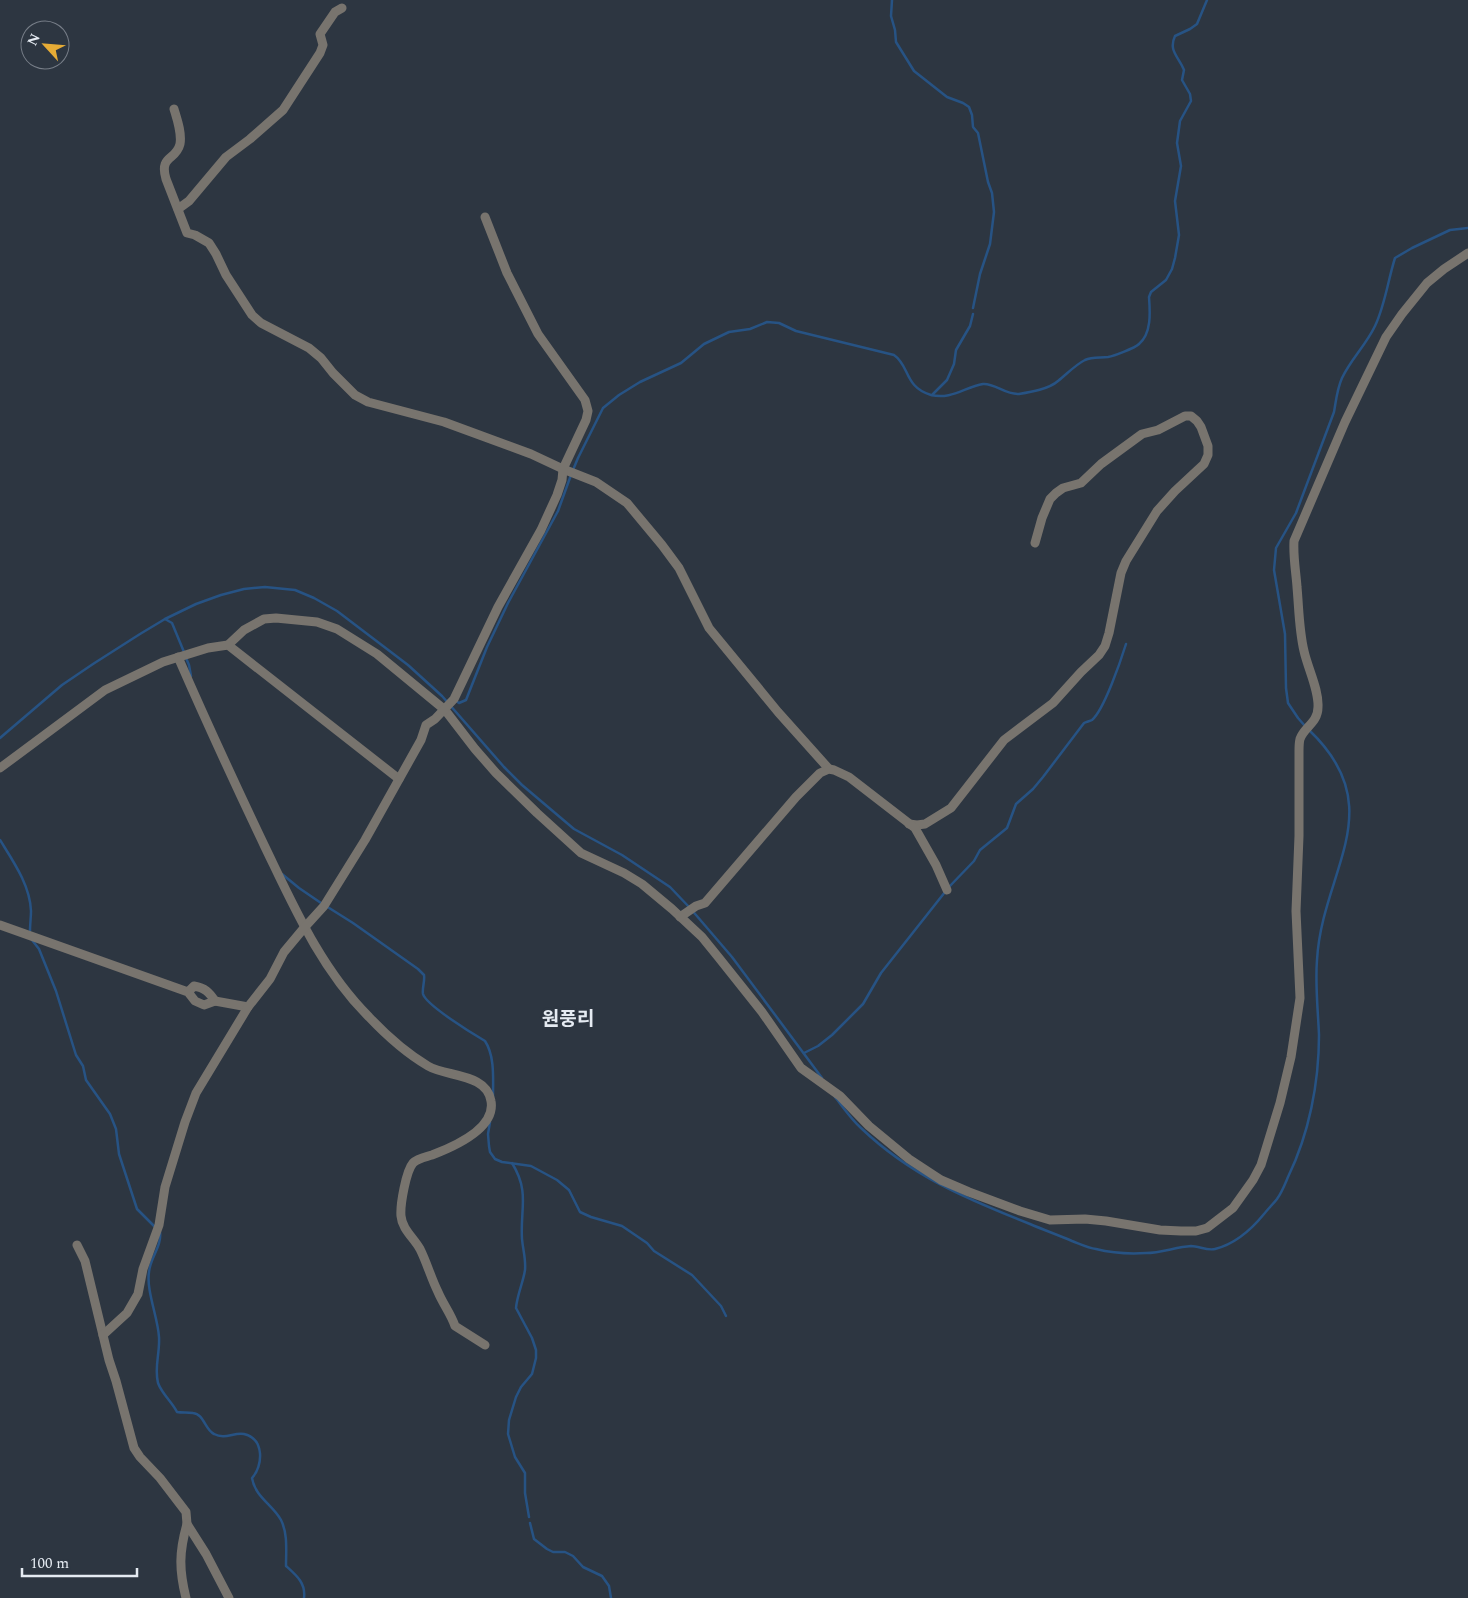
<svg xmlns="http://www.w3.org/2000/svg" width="1468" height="1598" viewBox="0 0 1468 1598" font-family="Spectral,'Noto Sans KR',serif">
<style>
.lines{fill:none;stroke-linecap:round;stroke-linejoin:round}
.stream{stroke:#275384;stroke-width:2.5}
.street{stroke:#78746e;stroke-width:9}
.labels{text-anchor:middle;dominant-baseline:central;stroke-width:5;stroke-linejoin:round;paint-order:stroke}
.quarter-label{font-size:19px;font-weight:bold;fill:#e5ebf2;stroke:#2d3641}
</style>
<rect width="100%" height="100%" fill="#2d3641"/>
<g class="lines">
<g class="stream">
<polyline points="892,0 891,16 895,30 896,42 914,71 947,97 963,103 969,107 972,115 973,127 978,133 988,182 992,193 994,212 990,244 980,274 973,308"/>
<polyline points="932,395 947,380 954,364 956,350 970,326 973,314"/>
<path d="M573,470L578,458L603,408L619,395L640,382L681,363L704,344L729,332L750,329L767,322L779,323L796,331L894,355C910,366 904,387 931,395C951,400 965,387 983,384C995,383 1005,395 1019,394C1031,392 1049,389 1058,381C1067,374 1075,365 1085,360C1092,357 1100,358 1108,357C1114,356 1135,348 1139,344C1152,333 1150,311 1149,297L1151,292L1166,280L1172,269L1175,258L1179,235L1175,201L1181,166L1177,143L1180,121L1191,101L1190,94L1182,80L1184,70C1179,57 1168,51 1175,36L1190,29L1197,24L1207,0"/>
<polyline points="165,619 172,623 184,652"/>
<polyline points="186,658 189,665 191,676"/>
<polyline points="456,701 459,703 466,700 487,647 508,603 558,511 571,475"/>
<path d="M1305,726L1298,718L1288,703L1286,688L1285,634L1274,570L1276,548L1296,513L1334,412C1336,401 1337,389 1342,378C1351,359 1366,345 1375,326C1385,305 1388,280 1395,258L1412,248L1450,230L1468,228"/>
<polyline points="0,738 62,685 93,664 140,634 165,619 196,604 221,595 244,589 265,587 295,590 314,598 337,611 408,665 442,696 504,767 522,785 574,829 622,855 670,887 690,908 732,957 822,1078"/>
<path d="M0,840C13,861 30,885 31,911C31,917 30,924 30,931"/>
<polyline points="282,874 299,888 321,903"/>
<path d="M948,888L974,861L980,850L1007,828L1016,804L1033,789L1043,777L1084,723C1086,722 1090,721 1092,720C1104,710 1121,660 1126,644"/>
<path d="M326,906L353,923L418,969L424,975C425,981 422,988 423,994C426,1005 473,1034 485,1041C495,1056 493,1079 493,1097"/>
<polyline points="32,940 39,949 56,991 76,1055 83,1066 86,1080 110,1114 116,1129 119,1154 137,1209 156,1228"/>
<polyline points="804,1053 818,1046 832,1035 863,1004 881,973 945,892"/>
<path d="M835,1097C843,1107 851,1119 861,1128C911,1176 967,1199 1030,1224C1044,1230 1058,1235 1072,1241C1080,1244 1088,1248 1096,1249C1112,1253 1130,1254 1146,1253C1161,1253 1176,1247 1191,1246C1199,1246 1207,1251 1215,1249C1235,1244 1251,1230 1264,1214C1268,1209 1273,1204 1277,1199C1282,1192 1285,1184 1288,1177C1309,1134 1319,1083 1319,1035C1318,1010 1315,985 1317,960C1322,870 1392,809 1309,730"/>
<polyline points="490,1122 488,1134 489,1146 490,1152 495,1159 502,1162 531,1166 557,1180 569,1190 580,1212 591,1217 622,1226 647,1243 654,1251 692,1275 721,1306 726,1316"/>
<path d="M512,1163C530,1192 520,1209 522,1239C523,1250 526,1259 525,1270C523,1283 517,1295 516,1308L532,1338L536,1350V1358L532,1374L521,1387L516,1397L509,1420L508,1434L515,1457L525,1473V1493L529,1517"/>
<path d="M160,1232C162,1246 150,1258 149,1272C146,1290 158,1318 159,1337C160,1354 154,1367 158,1383C162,1394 172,1402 177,1412C182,1413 188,1412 193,1413C204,1414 205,1430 214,1434C225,1440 234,1432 244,1434C265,1439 263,1466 252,1478C255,1497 273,1505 281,1520C288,1534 286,1551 286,1566C296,1575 306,1583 304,1598"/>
<polyline points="530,1523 534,1539 547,1549 553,1552 565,1552 573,1556 583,1567 602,1576 609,1586 611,1598"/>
</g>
<g class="street">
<path d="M174,109C177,119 182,133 180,144C176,161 159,155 166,179L187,233L195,235L209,243L216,254L226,275L252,315L261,323L309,348L321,358L333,373L355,395L368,402L444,422L531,454L563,469L596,482L627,503L662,545L679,568L709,628L778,712L829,769"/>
<polyline points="178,209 189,201 226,157 250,139 283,110 320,53 323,45 320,34 335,12 342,8"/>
<polyline points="228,645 399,779"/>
<path d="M178,657C206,721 235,784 265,847C294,907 321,969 369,1017C386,1035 406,1053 428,1066C446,1077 487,1073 491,1101C496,1129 453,1147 432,1155C426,1157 418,1158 413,1163C406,1171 400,1205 401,1216C402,1229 414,1238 420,1249C427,1263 431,1278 438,1292C443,1304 451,1314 455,1326L485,1345"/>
<path d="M0,768L105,690L163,662L208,648L228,645L244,630L264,619L276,618L317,622L337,629L377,654L445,710L475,749L496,773L537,813L581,853L624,873L642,884L672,909L702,937L719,958L762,1012L801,1068L840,1096L869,1126L909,1159L941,1180L969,1192L1020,1211L1050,1220L1085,1219L1106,1221L1160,1230L1181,1231H1196L1207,1228L1233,1208L1253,1180L1261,1165L1280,1103L1291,1057L1300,998L1296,911L1299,836V751C1299,747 1299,743 1300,739C1304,727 1318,723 1318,707C1319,690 1308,669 1304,651C1299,630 1299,609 1297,587C1296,572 1293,557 1294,541L1345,422L1386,337L1402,314L1427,283L1444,269L1468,253"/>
<polyline points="909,824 917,825 925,824 951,808 1004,740 1053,703 1081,672 1099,655 1105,646 1109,633 1121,573 1126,561 1157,511 1175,491 1204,464 1208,455 1208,446 1201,427 1197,421 1191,416 1185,416 1158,430 1142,434 1101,464 1081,483 1063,488 1056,493 1050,499 1042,518 1035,543"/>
<polyline points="680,917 696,906 705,903 796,797 820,773 829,769 834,770 849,777 915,828 936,865 947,890"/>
<path d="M0,925L188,992L195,1001L204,1005L215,1001C209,992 205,988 194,986L188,992"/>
<polyline points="215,1001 248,1007"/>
<polyline points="77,1245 85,1261 109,1360 116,1381 134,1448 140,1457 160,1478 186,1512 187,1524 206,1554 229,1598"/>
<polyline points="103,1335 127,1313 138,1294 143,1269 159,1225 165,1187 185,1122 196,1093 248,1007 270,979 284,952 304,928 324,906 365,840 421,740 426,725 435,719 454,699 498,607 541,530 557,495 562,480 563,469 586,420 588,411 585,400 538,334 507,273 485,217"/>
<path d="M186,1598C179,1570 179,1552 187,1524"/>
</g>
</g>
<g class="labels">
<g class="quarter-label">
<text x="568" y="1019">원풍리</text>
</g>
</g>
<g transform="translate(45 45) rotate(296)"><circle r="24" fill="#2d3641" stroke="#777e88"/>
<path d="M0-4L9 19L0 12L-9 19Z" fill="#e6ac36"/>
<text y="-8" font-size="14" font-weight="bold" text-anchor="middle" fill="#e5ebf2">N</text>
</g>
<path d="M22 1568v8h115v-8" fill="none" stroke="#e5ebf2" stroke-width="2.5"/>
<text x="30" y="1568" font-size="15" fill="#e5ebf2" stroke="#2d3641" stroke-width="4" paint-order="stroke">100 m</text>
</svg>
